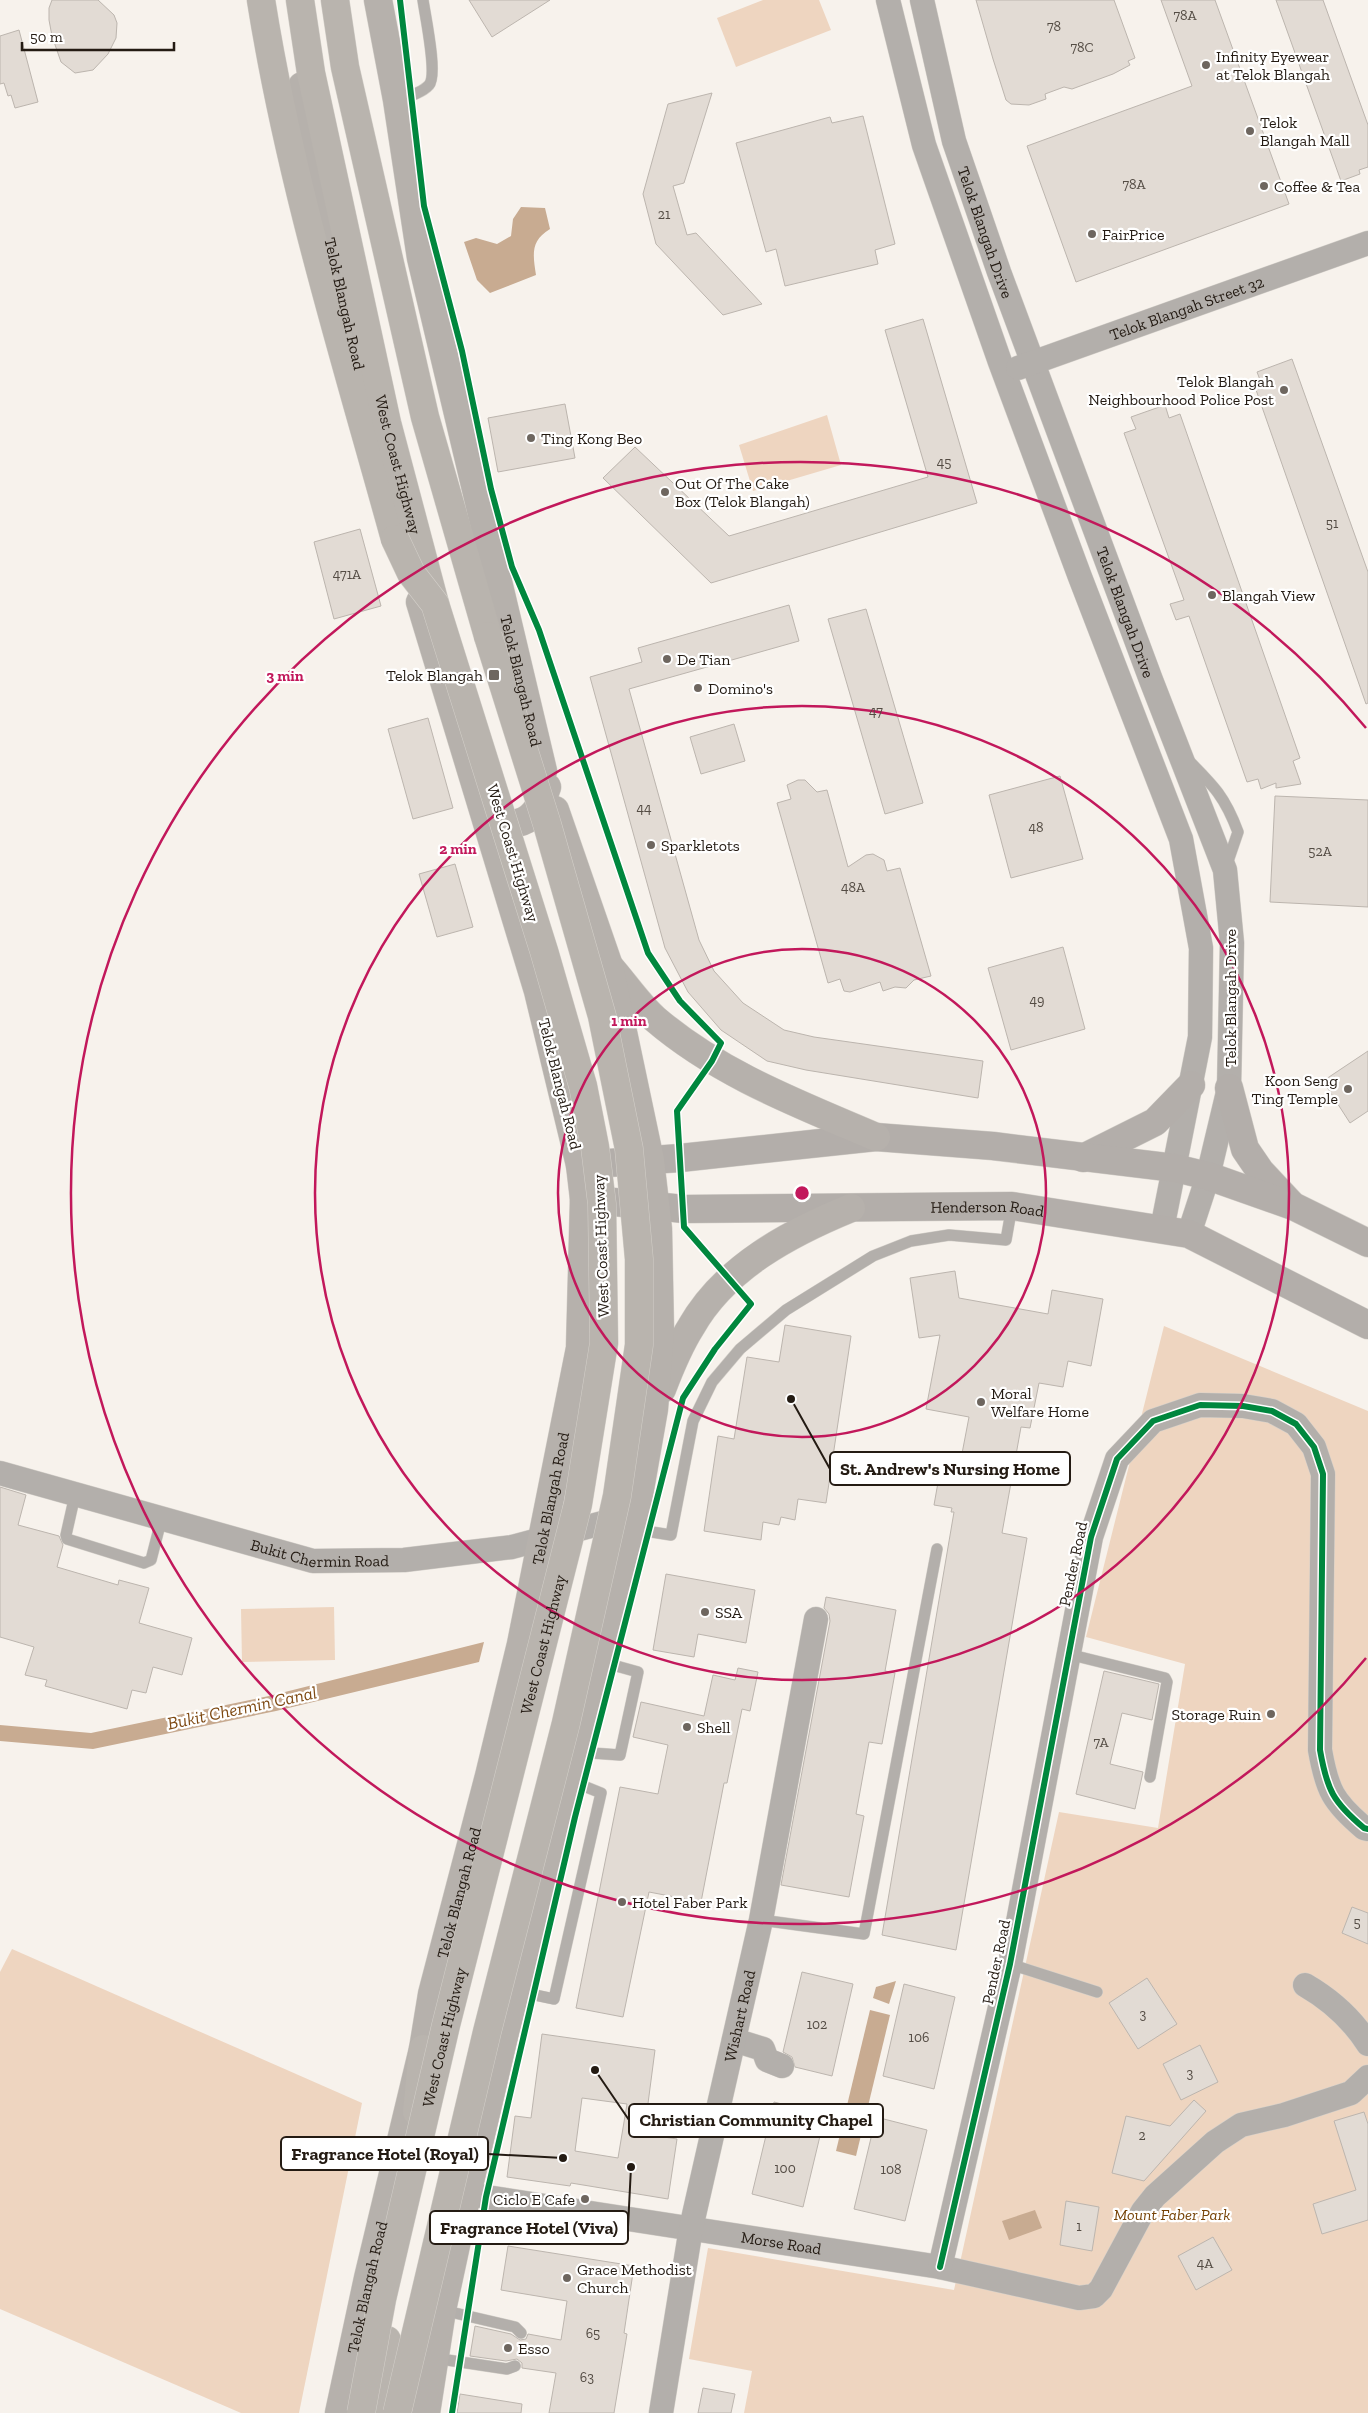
<svg xmlns="http://www.w3.org/2000/svg" width="1368" height="2413" viewBox="0 0 1368 2413" font-family="'Zilla Slab',serif">
<style>
.green{fill:#eed5c0}
.water{fill:#c8ab91}
.building{fill:#e2dbd4;stroke:#bcb5ae;fill-rule:evenodd}
.lines{fill:none;stroke-linecap:round;stroke-linejoin:round}
.service-casing{stroke:#d4d0ca;stroke-width:12}
.minor-casing{stroke:#d4d0ca;stroke-width:25}
.secondary-casing{stroke:#d4d0ca;stroke-width:29}
.primary-casing{stroke:#d4d0ca;stroke-width:29}
.trunk-casing{stroke:#d4d0ca;stroke-width:29}
.service{stroke:#b3afab;stroke-width:11}
.minor{stroke:#b3afab;stroke-width:24}
.secondary{stroke:#b3aeaa;stroke-width:28}
.primary{stroke:#b6b1ac;stroke-width:28}
.trunk{stroke:#b9b4ae;stroke-width:28}
.trunk-bridge-casing{stroke:#d4d0ca;stroke-width:29;stroke-linecap:butt}
.trunk-bridge{stroke:#b9b4ae;stroke-width:28}
.cycleway-casing{stroke:#fff;stroke-width:9}
.cycleway{stroke:#00873e;stroke-width:6}
.ring{fill:none;stroke:#c2185b;stroke-width:2.5}
.poi-dot{fill:#6e665f;stroke:#fff;stroke-width:2}
.labels{text-anchor:middle;dominant-baseline:central;stroke-width:4.5;stroke-linejoin:round;paint-order:stroke}
.number-label{font-size:14px;fill:#544c44}
.poi-label{font-size:16px;fill:#241b13;stroke:#fff;text-anchor:start}
.street-label{font-size:16px;fill:#241b13;stroke:#fff}
.park-label{font-size:16px;font-style:italic;fill:#764206;stroke:#fff}
.water-label{font-size:18px;font-style:italic;fill:#7e4912;stroke:#fff}
.centre{fill:#c2185b;stroke:#fff;stroke-width:2.5}
.ring-label{font-size:15px;text-anchor:middle;font-weight:bold;fill:#c2185b;stroke:#fff;stroke-width:4.5;stroke-linejoin:round;paint-order:stroke}
.leader{fill:none;stroke:#241b13;stroke-width:2}
.callout-dot{fill:#241b13;stroke:#fff;stroke-width:2}
.callout{fill:#fff;stroke:#241b13;stroke-width:2}
.callout-label{font-size:18px;text-anchor:middle;font-weight:bold;fill:#241b13}
</style>
<rect width="100%" height="100%" fill="#f7f2ec"/>
<g class="green">
<polygon points="763,0 819,0 831,30 736,67 717,18"/>
<polygon points="827,415 841,465 753,491 739,445"/>
<polygon points="1164,1326 1368,1411 1368,2413 744,2413 752,2371 689,2359 708,2248 954,2290 1059,1812 1158,1828 1185,1664 1086,1637"/>
<polygon points="334,1607 335,1660 242,1662 241,1609"/>
<polygon points="12,1949 362,2103 299,2413 241,2413 0,2309 0,1972"/>
</g>
<g class="water">
<path d="M521,207L545,208L550,229C530,241 533,255 536,275L490,293L477,280L464,242L476,238L497,244L511,236L513,219Z"/>
<polygon points="484,1642 479,1662 276,1711 93,1749 0,1741 0,1725 91,1733 269,1696"/>
<polygon points="896,1981 889,2004 873,1998 876,1987"/>
<polygon points="870,2010 890,2015 856,2156 836,2151"/>
<polygon points="1035,2210 1042,2228 1009,2240 1002,2221"/>
</g>
<g class="building">
<polygon points="52,0 98,0 114,15 117,23 116,38 108,54 93,70 75,73 61,62 52,36 49,20 49,8"/>
<polygon points="469,0 550,0 492,37"/>
<polygon points="976,0 1114,0 1135,58 1128,61 1130,65 1113,74 1072,89 1064,87 1045,94 1046,99 1029,105 1011,104 1006,100 993,59"/>
<polygon points="1161,0 1215,0 1289,204 1076,282 1027,146 1192,86"/>
<polygon points="1276,0 1323,0 1368,125 1368,167 1359,170 1360,174 1341,181"/>
<polygon points="19,30 38,102 15,108 11,95 8,96 4,83 0,84 0,36"/>
<polygon points="712,93 684,183 673,186 687,235 696,233 762,304 723,315 656,244 643,194 668,104"/>
<polygon points="863,116 895,244 875,250 878,264 785,286 776,249 766,252 736,143 830,117 832,123"/>
<polygon points="923,319 977,503 711,583 603,478 635,447 729,536 928,477 885,330"/>
<polygon points="1292,359 1368,572 1368,703 1366,704 1255,387 1262,385 1257,372"/>
<polygon points="565,404 575,458 498,472 488,418"/>
<polygon points="1165,405 1169,418 1180,414 1300,758 1293,761 1301,784 1276,788 1276,783 1261,789 1258,779 1247,782 1189,616 1176,620 1170,604 1184,600 1124,433 1136,429 1131,417"/>
<polygon points="360,529 381,606 334,619 314,542"/>
<polygon points="789,605 799,641 629,689 699,940 714,971 743,1003 784,1030 814,1037 983,1061 978,1098 806,1070 767,1061 721,1030 688,992 665,948 590,677 642,662 638,648"/>
<polygon points="866,609 923,803 885,814 828,619"/>
<polygon points="428,718 453,808 413,819 388,729"/>
<polygon points="734,724 745,761 701,774 690,737"/>
<polygon points="1060,776 1083,859 1011,878 989,795"/>
<polygon points="798,780 805,780 817,792 827,790 848,867 866,855 873,854 884,860 887,871 900,868 931,976 914,980 906,988 895,987 883,991 880,982 850,992 844,991 840,979 828,983 777,803 791,799 787,785"/>
<polygon points="1275,796 1368,800 1368,907 1270,902"/>
<polygon points="455,864 473,927 437,937 419,874"/>
<polygon points="1063,947 1085,1029 1011,1050 988,968"/>
<polygon points="1368,1051 1368,1111 1350,1123 1323,1081"/>
<polygon points="955,1271 959,1298 1048,1314 1052,1290 1103,1299 1091,1366 1068,1361 1063,1387 1039,1383 1030,1428 1021,1427 1002,1533 1027,1538 956,1950 882,1935 954,1512 951,1512 952,1508 934,1505 942,1460 960,1464 969,1417 926,1409 940,1335 919,1338 910,1278"/>
<polygon points="785,1325 851,1336 826,1503 798,1499 795,1520 781,1517 779,1525 763,1522 761,1540 704,1531 718,1436 734,1439 747,1357 779,1362"/>
<polygon points="0,1487 26,1495 18,1525 59,1536 63,1545 57,1567 118,1585 119,1580 149,1588 139,1623 192,1638 182,1675 153,1667 146,1693 132,1690 127,1709 45,1686 47,1680 25,1675 34,1647 0,1637"/>
<polygon points="666,1574 755,1590 746,1643 698,1634 694,1657 653,1650"/>
<polygon points="826,1597 896,1610 885,1671 895,1673 882,1744 869,1742 856,1814 864,1816 849,1897 781,1885 830,1621 829,1614 824,1608"/>
<polygon points="738,1668 758,1672 750,1711 742,1709 727,1783 724,1783 701,1902 649,1892 623,2017 576,2008 620,1787 658,1794 668,1745 633,1737 641,1702 704,1716 713,1675 735,1680"/>
<polygon points="1104,1671 1159,1684 1152,1720 1122,1713 1110,1764 1143,1772 1135,1809 1076,1794"/>
<polygon points="1352,1907 1368,1913 1368,1944 1342,1933"/>
<polygon points="802,1972 853,1984 832,2076 795,2067 792,2057 783,2052"/>
<polygon points="1147,1978 1177,2024 1138,2049 1109,2003"/>
<polygon points="904,1984 955,1997 934,2089 883,2076"/>
<path d="M542,2034L655,2050L644,2134L677,2139L668,2199L571,2183L570,2186L507,2177L515,2116L531,2118ZM582,2098L627,2104L618,2158L575,2151Z"/>
<polygon points="1200,2045 1218,2082 1181,2100 1163,2064"/>
<polygon points="1194,2100 1206,2111 1144,2181 1112,2173 1126,2116 1170,2126"/>
<polygon points="774,2102 825,2115 803,2207 752,2194"/>
<polygon points="1364,2112 1368,2124 1368,2220 1322,2234 1313,2204 1356,2190 1334,2121"/>
<polygon points="876,2117 927,2130 905,2221 854,2209"/>
<polygon points="1066,2201 1099,2207 1092,2251 1060,2245"/>
<polygon points="1213,2237 1232,2270 1196,2290 1178,2256"/>
<polygon points="508,2246 634,2266 624,2333 627,2334 614,2413 549,2413 556,2373 522,2368 522,2363 517,2359 506,2361 470,2356 475,2326 511,2334 520,2340 526,2339 528,2334 561,2340 567,2301 501,2290"/>
<polygon points="703,2388 735,2394 731,2413 698,2413"/>
<polygon points="460,2394 522,2404 521,2413 457,2413"/>
</g>
<g class="lines">
<defs>
<g id="service">
<path d="M397,100C407,97 422,93 429,85C438,75 425,15 423,0"/>
<path d="M1188,760C1214,786 1225,797 1238,832L1226,867"/>
<polyline points="75,1495 66,1535 67,1539 144,1563 151,1560 162,1517"/>
<polyline points="633,1529 671,1535 693,1421 712,1382 740,1349 786,1310 873,1256 911,1241 949,1235 1006,1240 1012,1206"/>
<polyline points="1068,1654 1165,1678 1167,1682 1150,1777"/>
<polyline points="578,1752 620,1755 638,1672 602,1662"/>
<polyline points="761,1920 864,1934 937,1549"/>
<polyline points="1010,1964 1097,1992"/>
<polyline points="516,1991 554,1999 601,1793 571,1781"/>
<polyline points="442,2310 515,2327 521,2333"/>
<polyline points="434,2358 507,2369 515,2366"/>
</g>
<g id="minor">
<polyline points="888,0 924,145 1000,362 1080,577 1181,839 1201,948 1200,1037 1162,1229"/>
<path id="s1" d="M922,0L954,141L999,272L1151,680L1225,870L1232,943L1229,1088L1208,1176L1189,1234"/>
<path id="s2" d="M1018,368L1368,243"/>
<path id="s3" d="M0,1473L313,1561L404,1560L512,1547L606,1522L625,1513"/>
<path d="M1305,1985C1331,2000 1352,2019 1368,2044"/>
<polyline points="734,2040 763,2049 767,2060 782,2066"/>
<path id="s4" d="M467,2194L940,2267L1079,2298L1094,2296L1101,2289L1143,2211L1155,2196L1215,2142L1241,2125L1284,2115L1351,2093L1368,2077"/>
<path d="M940,2267L1010,1964L1091,1537L1117,1459L1153,1421L1200,1405L1243,1406L1272,1411L1296,1424L1314,1447L1323,1474L1320,1750C1327,1790 1333,1802 1364,1828L1368,1829"/>
<path id="s5" d="M661,2413L691,2228L761,1920L816,1619"/>
</g>
<g id="secondary">
<polyline points="1229,1088 1245,1149 1260,1171 1290,1203"/>
<polyline points="1083,1158 1155,1122 1191,1085"/>
<polyline points="580,1165 680,1158 876,1137 993,1146 1175,1168 1208,1176 1293,1206 1368,1243"/>
<path id="s6" d="M584,1199L684,1209L1012,1206L1189,1234L1368,1325"/>
</g>
<g id="primary">
<path id="s7" d="M378,0L397,100L421,258L543,771"/>
<path id="s8" d="M302,86L315,171L361,374"/>
<path d="M487,821C522,829 536,821 547,787"/>
<path d="M610,967C625,984 638,1004 655,1019C719,1074 799,1104 876,1137"/>
<path d="M662,1389C670,1368 679,1346 691,1327C725,1267 790,1233 851,1208"/>
<path id="s9" d="M339,2413L368,2278L423,2049L432,1994L489,1776L521,1644L580,1348L584,1199L580,1165L538,991L420,602"/>
<polyline points="426,2413 442,2310 467,2194 505,2032 602,1662 633,1529 654,1409 660,1331 658,1229 650,1160 609,966 555,810"/>
</g>
<g id="trunk">
<path d="M261,0C290,183 346,361 395,539"/>
<path id="s10" d="M300,0L311,73L387,423L435,604"/>
<polyline points="335,0 345,67 425,417 488,636"/>
<polyline points="417,2112 423,2049"/>
<polyline points="376,2413 387,2340"/>
</g>
</defs>
<use href="#service" class="service-casing"/>
<use href="#minor" class="minor-casing"/>
<use href="#secondary" class="secondary-casing"/>
<use href="#primary" class="primary-casing"/>
<use href="#trunk" class="trunk-casing"/>
<use href="#service" class="service"/>
<use href="#minor" class="minor"/>
<use href="#secondary" class="secondary"/>
<use href="#primary" class="primary"/>
<use href="#trunk" class="trunk"/>
<defs>
<g id="trunk-bridge">
<path id="s11" d="M361,2413L382,2299L446,2025L578,1504L604,1343L602,1204L595,1147L583,1086L544,951L435,604L411,573L395,539"/>
<polyline points="397,2413 487,2032 566,1723 617,1496 639,1345 639,1259 629,1149 602,1016 547,824 488,636"/>
</g>
</defs>
<use href="#trunk-bridge" class="trunk-bridge-casing"/>
<use href="#trunk-bridge" class="trunk-bridge"/>
<defs>
<g id="cycleway">
<polyline points="400,0 424,206 462,351 491,489 512,567 539,630 648,953 680,1001 721,1043 712,1061 677,1111 684,1227 751,1304 715,1349 683,1398 575,1817 486,2197 452,2413"/>
<path d="M940,2267L1010,1964L1091,1537L1117,1459L1153,1421L1200,1405L1243,1406L1272,1411L1296,1424L1314,1447L1323,1474L1320,1750C1327,1790 1333,1802 1364,1828L1368,1829"/>
</g>
</defs>
<use href="#cycleway" class="cycleway-casing"/>
<use href="#cycleway" class="cycleway"/>
</g>
<g class="ring">
<circle cx="802" cy="1193" r="244"/>
<circle cx="802" cy="1193" r="487"/>
<path d="M1366 1658A731 731 0 1 1 1366 728"/>
</g>
<g class="poi-dot">
<circle cx="1206" cy="65" r="5"/>
<circle cx="1250" cy="131" r="5"/>
<circle cx="1264" cy="186" r="5"/>
<circle cx="1092" cy="234" r="5"/>
<circle cx="1284" cy="390" r="5"/>
<circle cx="531" cy="438" r="5"/>
<circle cx="665" cy="492" r="5"/>
<circle cx="1212" cy="595" r="5"/>
<circle cx="667" cy="659" r="5"/>
<rect x="488" y="669" width="12" height="12" rx="2.5"/>
<circle cx="698" cy="688" r="5"/>
<circle cx="651" cy="845" r="5"/>
<circle cx="1348" cy="1089" r="5"/>
<circle cx="981" cy="1402" r="5"/>
<circle cx="705" cy="1612" r="5"/>
<circle cx="1271" cy="1714" r="5"/>
<circle cx="687" cy="1727" r="5"/>
<circle cx="622" cy="1902" r="5"/>
<circle cx="585" cy="2199" r="5"/>
<circle cx="567" cy="2278" r="5"/>
<circle cx="508" cy="2348" r="5"/>
</g>
<g class="labels">
<g class="number-label">
<text x="1185" y="15">78A</text>
<text x="1054" y="26">78</text>
<text x="1082" y="47">78C</text>
<text x="1134" y="184">78A</text>
<text x="664" y="214">21</text>
<text x="944" y="462">45</text>
<text x="1332" y="523">51</text>
<text x="347" y="574">471A</text>
<text x="876" y="711">47</text>
<text x="644" y="808">44</text>
<text x="1036" y="827">48</text>
<text x="1320" y="851">52A</text>
<text x="853" y="887">48A</text>
<text x="1037" y="1000">49</text>
<text x="1101" y="1742">7A</text>
<text x="1357" y="1922">5</text>
<text x="1143" y="2014">3</text>
<text x="817" y="2024">102</text>
<text x="919" y="2037">106</text>
<text x="1190" y="2073">3</text>
<text x="1142" y="2135">2</text>
<text x="785" y="2168">100</text>
<text x="891" y="2169">108</text>
<text x="1079" y="2226">1</text>
<text x="1205" y="2263">4A</text>
<text x="593" y="2333">65</text>
<text x="587" y="2377">63</text>
</g>
<g class="poi-label">
<text x="1216" y="56">Infinity Eyewear<tspan x="1216" dy="18">at Telok Blangah</tspan></text>
<text x="1260" y="122">Telok<tspan x="1260" dy="18">Blangah Mall</tspan></text>
<text x="1274" y="186">Coffee &amp; Tea</text>
<text x="1102" y="234">FairPrice</text>
<text x="1274" y="381" text-anchor="end">Telok Blangah<tspan x="1274" dy="18">Neighbourhood Police Post</tspan></text>
<text x="541" y="438">Ting Kong Beo</text>
<text x="675" y="483">Out Of The Cake<tspan x="675" dy="18">Box (Telok Blangah)</tspan></text>
<text x="1222" y="595">Blangah View</text>
<text x="677" y="659">De Tian</text>
<text x="483" y="675" text-anchor="end">Telok Blangah</text>
<text x="708" y="688">Domino's</text>
<text x="661" y="845">Sparkletots</text>
<text x="1338" y="1080" text-anchor="end">Koon Seng<tspan x="1338" dy="18">Ting Temple</tspan></text>
<text x="991" y="1393">Moral<tspan x="991" dy="18">Welfare Home</tspan></text>
<text x="715" y="1612">SSA</text>
<text x="1261" y="1714" text-anchor="end">Storage Ruin</text>
<text x="697" y="1727">Shell</text>
<text x="632" y="1902">Hotel Faber Park</text>
<text x="575" y="2199" text-anchor="end">Ciclo E Cafe</text>
<text x="577" y="2269">Grace Methodist<tspan x="577" dy="18">Church</tspan></text>
<text x="518" y="2348">Esso</text>
</g>
<g class="street-label">
<text stroke="none"><textPath href="#s1" startOffset="241">Telok Blangah Drive</textPath></text>
<text stroke="none"><textPath href="#s8" startOffset="222">Telok Blangah Road</textPath></text>
<text stroke="none"><textPath href="#s2" startOffset="179">Telok Blangah Street 32</textPath></text>
<text stroke="none"><textPath href="#s10" startOffset="475">West Coast Highway</textPath></text>
<text stroke="none"><textPath href="#s1" startOffset="646">Telok Blangah Drive</textPath></text>
<text stroke="none"><textPath href="#s7" startOffset="696">Telok Blangah Road</textPath></text>
<text transform="translate(513 853) rotate(73)">West Coast Highway</text>
<text transform="translate(1230 998) rotate(-90)">Telok Blangah Drive</text>
<text transform="translate(560 1084) rotate(76)">Telok Blangah Road</text>
<text stroke="none"><textPath href="#s6" startOffset="404">Henderson Road</textPath></text>
<text transform="translate(601 1246) rotate(-92)">West Coast Highway</text>
<text stroke="none"><textPath href="#s9" startOffset="939">Telok Blangah Road</textPath></text>
<text stroke="none"><textPath href="#s3" startOffset="331">Bukit Chermin Road</textPath></text>
<text transform="translate(1073 1564) rotate(-78)">Pender Road</text>
<text stroke="none"><textPath href="#s11" startOffset="790">West Coast Highway</textPath></text>
<text stroke="none"><textPath href="#s9" startOffset="534">Telok Blangah Road</textPath></text>
<text transform="translate(996 1962) rotate(-78)">Pender Road</text>
<text stroke="none"><textPath href="#s5" startOffset="405">Wishart Road</textPath></text>
<text stroke="none"><textPath href="#s11" startOffset="385">West Coast Highway</textPath></text>
<text stroke="none"><textPath href="#s4" startOffset="318">Morse Road</textPath></text>
<text stroke="none"><textPath href="#s9" startOffset="129">Telok Blangah Road</textPath></text>
</g>
<g class="park-label">
<text x="1172" y="2214">Mount Faber Park</text>
</g>
<g class="water-label">
<text transform="translate(242 1708) rotate(-12)">Bukit Chermin Canal</text>
</g>
</g>
<circle cx="802" cy="1193" r="8" class="centre"/>
<g class="ring-label">
<text x="285" y="681">3 min</text>
<text x="458" y="854">2 min</text>
<text x="629" y="1026">1 min</text>
</g>
<path class="leader" d="M791 1399L830 1469M595 2070L629 2120M563 2158L488 2154M631 2167L628 2227"/>
<g class="callout-dot">
<circle cx="791" cy="1399" r="5"/>
<circle cx="595" cy="2070" r="5"/>
<circle cx="563" cy="2158" r="5"/>
<circle cx="631" cy="2167" r="5"/>
</g>
<g class="callout">
<rect x="830" y="1452" width="240" height="33" rx="5"/>
<rect x="629" y="2104" width="254" height="33" rx="5"/>
<rect x="281" y="2137" width="207" height="33" rx="5"/>
<rect x="430" y="2211" width="198" height="33" rx="5"/>
</g>
<g class="callout-label">
<text x="950" y="1475">St. Andrew's Nursing Home</text>
<text x="756" y="2126">Christian Community Chapel</text>
<text x="385" y="2160">Fragrance Hotel (Royal)</text>
<text x="529" y="2234">Fragrance Hotel (Viva)</text>
</g>
<path d="M22 42v8h152v-8" fill="none" stroke="#241b13" stroke-width="2.5"/>
<text x="30" y="42" font-size="15" fill="#241b13" stroke="#ffffff" stroke-width="4" paint-order="stroke">50 m</text>
</svg>
